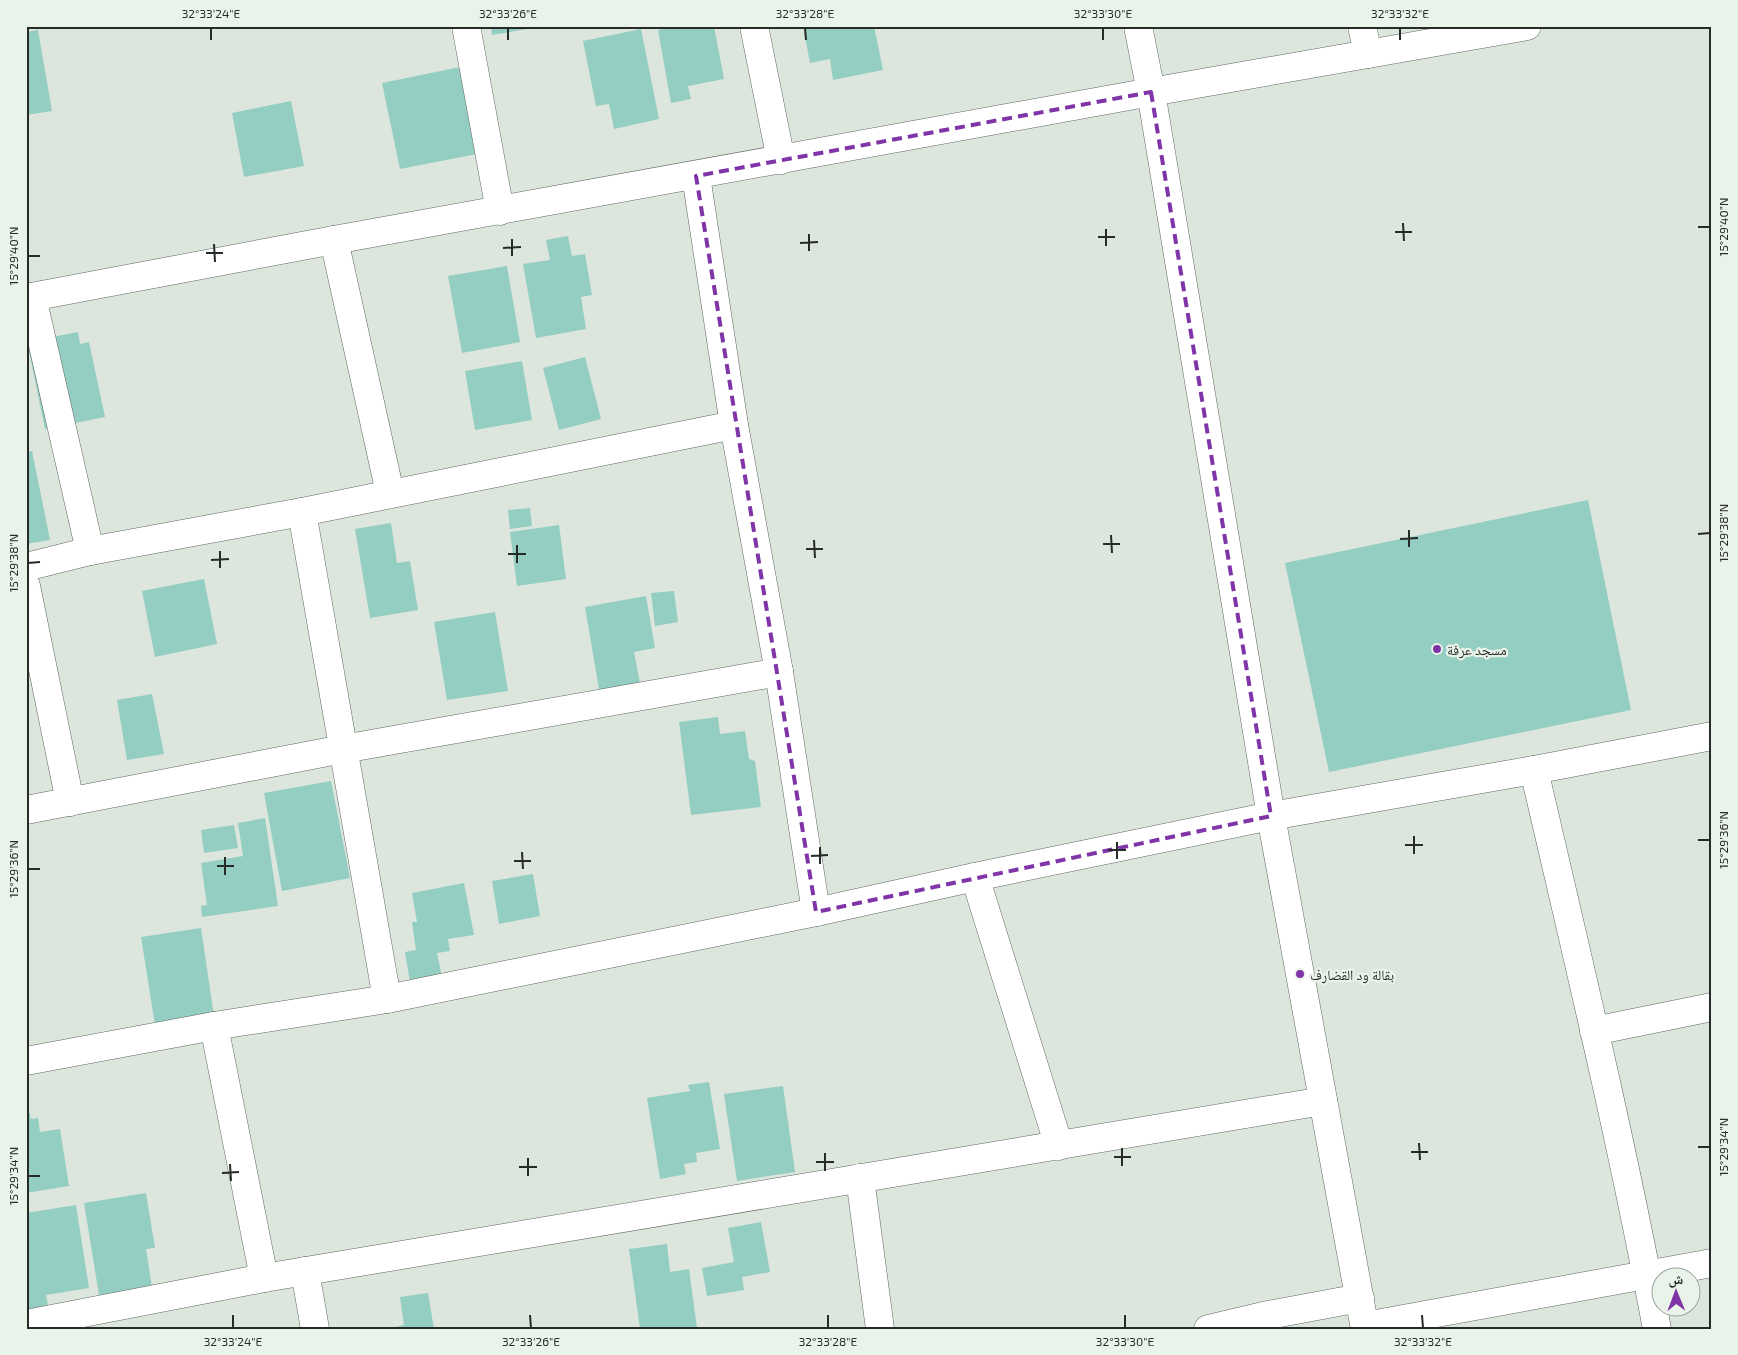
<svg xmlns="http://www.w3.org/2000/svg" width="1738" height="1355" viewBox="0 0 1738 1355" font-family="'Exo 2','Noto Naskh Arabic',sans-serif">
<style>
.building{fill:#94cdc1}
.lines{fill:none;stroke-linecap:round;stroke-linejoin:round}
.street-casing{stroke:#5f6760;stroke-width:29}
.street{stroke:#fff;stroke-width:28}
.marked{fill:none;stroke:#7f35a7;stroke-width:4;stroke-dasharray:10 6;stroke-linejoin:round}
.ticks{fill:none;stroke:#272b27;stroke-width:2}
.poi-dot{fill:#7f35a7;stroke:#eaf3ea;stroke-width:2}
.labels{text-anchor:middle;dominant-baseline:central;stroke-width:4.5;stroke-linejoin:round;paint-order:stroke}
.poi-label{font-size:14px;fill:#272b27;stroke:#eaf3ea;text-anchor:start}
.neatline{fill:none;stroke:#272b27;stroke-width:2}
.ticks-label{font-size:12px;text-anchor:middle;fill:#272b27}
</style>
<rect width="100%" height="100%" fill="#dde6dd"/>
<g class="building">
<polygon points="491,26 539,26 539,27 492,35"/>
<polygon points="682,26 714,26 724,79 688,86 691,99 671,103 658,30"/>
<polygon points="803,26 874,26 883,70 833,80 830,59 810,63"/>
<polygon points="641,29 659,119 614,129 609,104 596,106 583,41"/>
<polygon points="38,30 52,111 26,115 26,32"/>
<polygon points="460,67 477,154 400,169 382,83"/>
<polygon points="291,101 304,166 244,177 232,113"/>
<polygon points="568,236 572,256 585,254 592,295 581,297 586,329 536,338 523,264 550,260 546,240"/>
<polygon points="507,266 520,342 462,353 448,276"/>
<polygon points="78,332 80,344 89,342 105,417 45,429 27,342"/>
<polygon points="585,357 601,419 559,430 543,368"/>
<polygon points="522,361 532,420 475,430 465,371"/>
<polygon points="32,451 50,540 26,544 26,452"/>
<polygon points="1588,500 1631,710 1329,772 1285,563"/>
<polygon points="530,508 532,526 510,529 508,510"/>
<polygon points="391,523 397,563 410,561 418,610 370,618 355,529"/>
<polygon points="559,525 566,579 517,586 510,532"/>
<polygon points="204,579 217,644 155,657 142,591"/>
<polygon points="674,591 678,622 655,626 651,593"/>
<polygon points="646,596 655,648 634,652 641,688 600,695 585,607"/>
<polygon points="495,612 508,691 447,700 434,622"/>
<polygon points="152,694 164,754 127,760 117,700"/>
<polygon points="718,717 720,734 745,731 749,759 755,761 761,807 691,815 679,722"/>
<polygon points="331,781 350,878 282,891 264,793"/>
<polygon points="265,818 278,906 202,917 201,906 207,905 201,863 243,856 238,823"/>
<polygon points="234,825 238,848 204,853 201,830"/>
<polygon points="533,874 540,916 499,924 492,881"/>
<polygon points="464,883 474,935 448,939 450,951 437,953 442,977 410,982 405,952 416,950 412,922 417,922 412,893"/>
<polygon points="201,928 214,1016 155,1025 141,937"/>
<polygon points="709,1082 720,1149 696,1153 697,1162 684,1164 686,1174 660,1179 647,1098 690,1091 688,1085"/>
<polygon points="783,1086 795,1172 737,1181 724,1094"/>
<polygon points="26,1098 31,1119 38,1118 40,1132 60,1129 69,1186 26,1193"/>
<polygon points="146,1193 155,1248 146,1249 152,1287 99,1295 84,1203"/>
<polygon points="76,1205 89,1288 46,1295 49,1310 26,1314 26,1213"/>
<polygon points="761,1222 770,1272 742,1277 744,1290 707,1296 702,1268 734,1262 728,1228"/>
<polygon points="667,1244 670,1272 689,1269 697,1328 640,1329 629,1249"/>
<polygon points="428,1293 434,1329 387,1329 404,1325 400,1297"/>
</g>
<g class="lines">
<defs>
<g id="street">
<polyline points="466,26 500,211"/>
<polyline points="754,26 781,160"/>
<polyline points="1138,26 1151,92 1271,816 1365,1329"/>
<polyline points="1362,26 1368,54"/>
<polyline points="696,176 734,425 779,672 816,912"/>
<polyline points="334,240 390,493"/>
<polyline points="32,297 90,551"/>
<polyline points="26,298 334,240 1151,92 1527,26"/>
<polyline points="302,512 387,999"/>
<polyline points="26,567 90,551 302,512 734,425"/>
<polyline points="26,586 70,802"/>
<path d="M1534,770C1577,956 1622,1141 1657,1329"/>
<polyline points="26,810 343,749 779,672"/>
<polyline points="975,877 1059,1146"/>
<polyline points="214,1026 264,1278"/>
<polyline points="1594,1031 1712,1007"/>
<polyline points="26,1061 214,1026 387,999 816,912 975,877 1271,816 1534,770 1712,736"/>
<polyline points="860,1178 880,1329"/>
<polyline points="305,1271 315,1329"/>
<polyline points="26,1324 264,1278 1323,1101"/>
<polyline points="1365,1326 1712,1263"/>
<polyline points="1208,1329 1263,1316 1360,1298"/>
</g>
</defs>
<use href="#street" class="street-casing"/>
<use href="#street" class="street"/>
</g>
<path class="marked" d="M1151,92L1271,816L816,912L696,176Z"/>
<path class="ticks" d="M211,28V40M508,28V40M805,28L806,40M1103,28V40M1400,28V40M1403,223L1404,241M1698,227H1710M1106,229V246M1395,232H1412M809,234V251M1098,237H1115M512,239V256M800,243L818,242M214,244L215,262M503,248L521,247M206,253H223M28,256H40M1409,530V547M1698,534L1710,533M1111,535L1112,553M1400,539L1418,538M814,540L815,558M1103,544H1120M517,545V563M806,549H823M220,551V568M508,554H526M211,560L229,559M28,563L40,562M1414,836V854M1698,840H1710M1117,842V859M1405,845H1423M820,847V864M1108,850H1126M522,852L523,869M811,856L828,855M225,857V875M514,861H531M217,866H234M28,869H40M1419,1143L1420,1160M1698,1147H1710M1122,1148V1166M1411,1152H1428M825,1153V1171M1114,1157H1131M528,1158V1176M816,1162H834M230,1164L231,1181M519,1167H537M222,1173L239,1172M28,1176H40M233,1315V1328M530,1315L531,1328M828,1315V1328M1125,1315V1328M1422,1315L1423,1328"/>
<g class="poi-dot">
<circle cx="1437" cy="649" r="5"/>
<circle cx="1300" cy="974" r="5"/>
</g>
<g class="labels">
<g class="poi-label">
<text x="1447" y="649">مسجد عرفة</text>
<text x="1310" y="974">بقالة ود القضارف</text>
</g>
</g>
<rect width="1738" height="1355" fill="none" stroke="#eaf3ea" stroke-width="55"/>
<g transform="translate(1676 1292) rotate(359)"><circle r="24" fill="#eaf3ea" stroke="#9ca39c"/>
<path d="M0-4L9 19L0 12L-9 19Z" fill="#7f35a7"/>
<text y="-8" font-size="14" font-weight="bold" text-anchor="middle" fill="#272b27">ش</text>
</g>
<rect x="28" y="28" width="1682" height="1300" class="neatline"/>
<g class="ticks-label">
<text x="211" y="18">32°33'24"E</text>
<text x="508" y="18">32°33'26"E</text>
<text x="805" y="18">32°33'28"E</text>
<text x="1103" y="18">32°33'30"E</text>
<text x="1400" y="18">32°33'32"E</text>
<text transform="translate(1724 227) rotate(-90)" y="4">15°29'40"N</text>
<text transform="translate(14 256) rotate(-90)" y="4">15°29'40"N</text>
<text transform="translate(1724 533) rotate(-90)" y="4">15°29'38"N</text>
<text transform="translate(14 563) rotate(-90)" y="4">15°29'38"N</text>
<text transform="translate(1724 840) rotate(-90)" y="4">15°29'36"N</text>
<text transform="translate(14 869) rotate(-90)" y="4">15°29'36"N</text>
<text transform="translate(1724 1147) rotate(-90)" y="4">15°29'34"N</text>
<text transform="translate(14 1176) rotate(-90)" y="4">15°29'34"N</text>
<text x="233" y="1346">32°33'24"E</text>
<text x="531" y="1346">32°33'26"E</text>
<text x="828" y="1346">32°33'28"E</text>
<text x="1125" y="1346">32°33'30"E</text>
<text x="1423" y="1346">32°33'32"E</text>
</g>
</svg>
